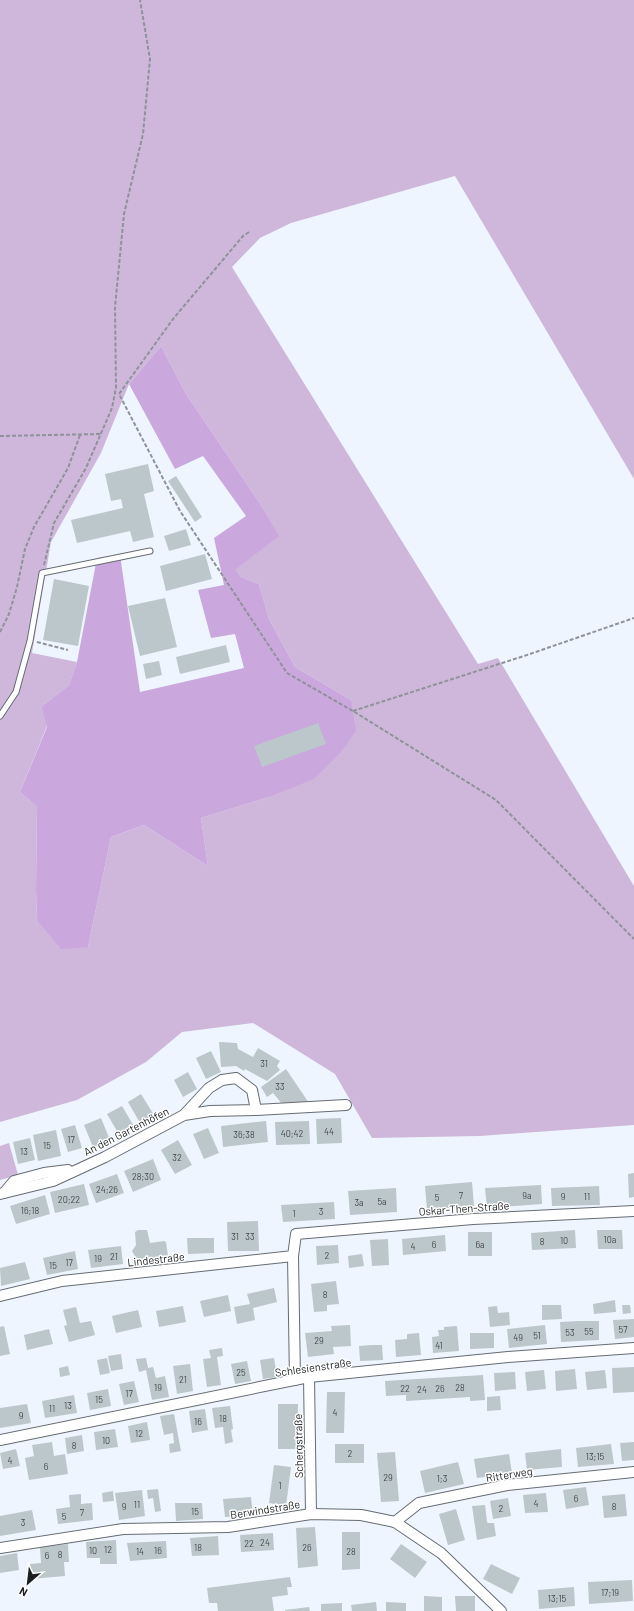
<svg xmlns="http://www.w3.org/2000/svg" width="634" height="1611" viewBox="0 0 634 1611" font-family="Barlow,sans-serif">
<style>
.green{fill:#cfb7dc;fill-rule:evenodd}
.forest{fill:#caa7dd}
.building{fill:#bcc7cb}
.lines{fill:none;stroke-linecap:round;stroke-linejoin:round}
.lane-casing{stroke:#666c73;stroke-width:7}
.street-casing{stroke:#666c73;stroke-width:12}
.path{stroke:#8e9399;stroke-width:2;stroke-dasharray:4 2;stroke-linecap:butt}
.lane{stroke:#fff;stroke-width:5}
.street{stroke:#fff;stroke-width:10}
.labels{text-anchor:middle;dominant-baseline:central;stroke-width:3;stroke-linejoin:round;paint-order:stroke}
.number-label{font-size:9px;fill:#44494c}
.street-label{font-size:11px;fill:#1c1f22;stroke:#fff}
</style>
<rect width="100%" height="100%" fill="#eef5fe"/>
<g class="green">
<path d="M0,0H634V479L455,176L291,223L260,238L232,267L478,664L498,658L634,886V1125L480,1136L372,1138L335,1074L253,1023L182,1032L146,1062L77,1100L0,1122ZM161,346L186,394L259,502L278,536L234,570L241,577L259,584L269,619L295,667L351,700L269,797L201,818L208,866L144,825L111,837L88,947L37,920L36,890L37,807L20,792L47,726L41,707L69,685L77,662L32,653L51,542L101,453L129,384Z"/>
<polygon points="9,1143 18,1175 0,1180 0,1146"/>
</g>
<polygon class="forest" points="161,346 186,394 259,502 279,536 235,570 241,577 259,584 269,619 295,667 351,700 356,731 341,752 314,779 269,797 201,818 208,866 144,825 111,837 88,947 61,949 37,920 36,890 37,807 20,792 47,727 41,707 69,685 77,662 97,558 120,555 140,692 244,668 235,634 211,638 198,590 224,585 214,538 246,516 203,456 175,469 129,384"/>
<g class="building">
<polygon points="148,464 154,491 144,494 154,537 133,542 130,531 77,543 71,520 123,508 121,499 111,501 105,474"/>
<polygon points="176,476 202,517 195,522 168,481"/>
<polygon points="186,529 191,545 169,551 164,536"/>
<polygon points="205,554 212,579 166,591 160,566"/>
<polygon points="54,579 89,586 78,646 43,640"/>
<polygon points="165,598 177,647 140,656 128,606"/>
<polygon points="226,645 230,662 180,674 176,657"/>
<polygon points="159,661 162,675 146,679 143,664"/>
<polygon points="318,723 326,744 262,767 254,746"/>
<polygon points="219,1042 237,1043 238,1049 253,1057 258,1048 280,1061 277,1066 280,1070 267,1081 245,1069 244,1071 236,1066 221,1067"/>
<polygon points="211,1051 221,1072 206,1079 196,1058"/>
<polygon points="286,1069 309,1103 283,1105 273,1093 267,1097 261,1087"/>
<polygon points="188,1072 197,1089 183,1097 174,1080"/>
<polygon points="141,1094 154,1115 140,1123 128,1102"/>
<polygon points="122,1106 135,1128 120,1136 107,1114"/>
<polygon points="101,1118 110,1140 93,1147 84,1125"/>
<polygon points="341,1118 342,1143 317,1144 316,1119"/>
<polygon points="266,1121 268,1142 223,1147 221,1126"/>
<polygon points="309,1121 310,1144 276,1145 275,1122"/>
<polygon points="75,1125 82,1148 68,1152 61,1129"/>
<polygon points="208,1128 219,1153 204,1159 193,1134"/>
<polygon points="56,1130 61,1156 38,1161 33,1135"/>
<polygon points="30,1138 35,1160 18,1164 13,1142"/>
<polygon points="178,1140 192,1165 175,1174 161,1150"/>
<polygon points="153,1159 161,1180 133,1192 124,1171"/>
<polygon points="634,1173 634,1197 629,1198 628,1174"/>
<polygon points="117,1174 124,1193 96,1203 89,1184"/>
<polygon points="472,1182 474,1206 427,1210 425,1186"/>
<polygon points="84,1184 89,1205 55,1213 50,1192"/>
<polygon points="541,1185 542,1204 487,1208 485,1188"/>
<polygon points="599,1186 600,1205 552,1206 551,1188"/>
<polygon points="396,1188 397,1212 350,1215 348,1191"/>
<polygon points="45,1195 50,1214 16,1224 10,1206"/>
<polygon points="334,1202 335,1219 283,1222 281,1205"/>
<polygon points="258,1221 259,1251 228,1251 227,1222"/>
<polygon points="138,1230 147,1230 150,1243 164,1241 166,1242 168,1256 137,1260 132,1251 136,1245 135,1232"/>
<polygon points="575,1230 576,1248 532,1250 531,1233"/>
<polygon points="597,1230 622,1230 623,1249 598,1249"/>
<rect x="468" y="1232" width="24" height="24"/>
<polygon points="445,1235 446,1251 403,1255 402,1239"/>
<polygon points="187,1238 214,1238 214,1253 188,1254"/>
<polygon points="388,1239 389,1265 372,1266 370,1240"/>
<polygon points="338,1245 339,1263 317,1265 316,1246"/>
<polygon points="121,1246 123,1264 91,1268 88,1250"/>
<polygon points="75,1251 78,1269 47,1275 43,1258"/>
<polygon points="362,1254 364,1266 349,1268 348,1256"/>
<polygon points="25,1262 30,1279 1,1286 0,1268"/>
<polygon points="336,1281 339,1304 327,1305 327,1311 314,1312 311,1284"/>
<polygon points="274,1288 277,1302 253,1308 255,1320 237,1324 234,1307 250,1304 247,1294"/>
<polygon points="228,1295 231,1311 204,1317 200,1301"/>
<polygon points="615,1300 616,1312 594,1314 593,1304"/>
<polygon points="542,1305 561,1305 562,1319 542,1320"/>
<polygon points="622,1305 630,1305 631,1313 623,1314"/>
<polygon points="183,1306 186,1322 159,1327 156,1311"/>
<polygon points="497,1306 498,1313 509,1312 510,1325 490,1327 488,1307"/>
<polygon points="76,1307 80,1323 91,1321 95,1335 69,1342 64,1326 67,1325 63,1310"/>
<polygon points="138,1310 142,1327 116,1333 112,1316"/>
<polygon points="634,1319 634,1337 615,1339 613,1320"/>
<polygon points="579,1321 599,1321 599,1340 561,1342 560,1322"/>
<polygon points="350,1325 351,1346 333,1347 334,1354 308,1357 305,1333 332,1331 331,1326"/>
<polygon points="545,1325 547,1344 509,1348 507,1329"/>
<polygon points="4,1326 10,1354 0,1356 0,1327"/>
<polygon points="457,1326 459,1351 433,1353 432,1337 439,1336 438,1330 444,1330 444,1327"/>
<polygon points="49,1329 53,1344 27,1350 24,1335"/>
<polygon points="419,1333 421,1355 396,1357 395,1340 407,1339 407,1334"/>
<polygon points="470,1333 494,1333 494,1348 470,1349"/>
<polygon points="371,1345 382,1345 383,1360 360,1361 359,1346"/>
<polygon points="222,1348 223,1356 217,1357 221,1385 207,1387 203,1359 211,1358 209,1350"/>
<polygon points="121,1354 123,1369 111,1371 108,1356"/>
<polygon points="107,1358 110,1373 100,1375 97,1360"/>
<polygon points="146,1358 148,1368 153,1367 156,1378 165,1376 169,1397 152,1400 146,1370 139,1372 136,1359"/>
<polygon points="274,1358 277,1377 263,1379 260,1360"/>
<polygon points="247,1361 251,1381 235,1384 231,1364"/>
<polygon points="190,1364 193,1391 177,1394 173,1366"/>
<polygon points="68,1366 70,1375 60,1377 59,1368"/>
<polygon points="634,1367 634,1392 613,1393 612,1368"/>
<polygon points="575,1369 577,1389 556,1391 555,1371"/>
<polygon points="544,1370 546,1389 527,1391 525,1372"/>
<polygon points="605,1370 607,1388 587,1390 585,1372"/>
<polygon points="515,1372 516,1389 495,1391 494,1373"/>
<polygon points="483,1375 485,1400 470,1401 470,1397 406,1401 406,1395 386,1396 385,1381"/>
<polygon points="134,1381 139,1402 124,1405 119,1384"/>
<polygon points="108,1389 111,1406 90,1410 87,1393"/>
<polygon points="327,1392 345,1392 344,1433 326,1433"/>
<polygon points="74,1395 77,1413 45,1418 42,1401"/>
<polygon points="500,1396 501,1410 487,1411 487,1397"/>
<polygon points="27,1404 31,1423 0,1428 0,1408"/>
<polygon points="278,1404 298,1404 297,1449 278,1449"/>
<polygon points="230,1406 233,1429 231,1430 233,1442 225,1444 223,1427 215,1428 212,1408"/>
<polygon points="205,1409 208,1430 192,1433 189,1411"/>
<polygon points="174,1414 181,1451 170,1453 169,1444 174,1443 173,1433 164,1435 160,1416"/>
<polygon points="147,1422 150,1440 131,1443 128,1426"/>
<polygon points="115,1429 118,1447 96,1450 94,1432"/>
<polygon points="82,1435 84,1451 67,1454 65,1438"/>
<polygon points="52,1442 54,1456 65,1454 68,1474 29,1480 25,1458 34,1456 32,1445"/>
<polygon points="634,1442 634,1460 622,1461 620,1443"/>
<rect x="335" y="1444" width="29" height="19"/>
<polygon points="611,1444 614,1464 578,1467 576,1448"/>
<polygon points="16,1449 20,1466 3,1469 0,1453"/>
<polygon points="561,1449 562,1467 527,1470 525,1453"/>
<polygon points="395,1452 399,1501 381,1502 377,1453"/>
<polygon points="509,1454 512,1473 477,1478 474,1459"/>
<polygon points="458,1462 464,1484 425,1493 420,1471"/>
<polygon points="274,1465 291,1467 286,1506 269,1503"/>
<polygon points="586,1487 589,1505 566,1509 563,1490"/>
<polygon points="158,1489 161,1511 155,1512 153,1498 148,1499 147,1490"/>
<polygon points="142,1490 145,1516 119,1520 115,1493"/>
<polygon points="113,1491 114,1501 103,1502 102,1493"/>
<polygon points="546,1493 548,1512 525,1513 523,1495"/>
<polygon points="81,1494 81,1504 92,1503 93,1520 58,1524 56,1509 70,1507 69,1495"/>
<polygon points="625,1494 627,1516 604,1518 602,1496"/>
<polygon points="251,1497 253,1515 225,1517 223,1499"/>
<polygon points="508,1498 511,1516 493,1519 490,1501"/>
<polygon points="175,1503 202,1503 203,1519 176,1521"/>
<polygon points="485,1505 487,1522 488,1523 494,1523 496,1536 477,1540 472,1506"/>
<polygon points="456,1509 465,1540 448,1545 439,1514"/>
<polygon points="32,1510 36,1530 0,1536 0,1516"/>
<polygon points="315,1527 318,1566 298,1568 296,1528"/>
<polygon points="342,1532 360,1532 360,1569 342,1570"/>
<polygon points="273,1533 274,1550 241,1552 240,1535"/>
<polygon points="218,1536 219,1555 192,1556 190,1538"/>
<polygon points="116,1540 117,1564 100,1564 100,1558 87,1558 86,1542"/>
<polygon points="166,1541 167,1558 130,1561 127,1543"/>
<polygon points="68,1544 69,1562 64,1562 65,1576 31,1579 30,1564 41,1563 40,1547"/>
<polygon points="401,1544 427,1562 415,1578 390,1559"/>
<polygon points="17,1553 19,1570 0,1573 0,1556"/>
<polygon points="491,1564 520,1578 512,1594 483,1579"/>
<polygon points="290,1577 292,1587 287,1587 288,1595 272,1597 274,1611 218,1611 217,1603 209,1603 207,1588"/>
<polygon points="632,1580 633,1601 589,1604 588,1582"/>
<polygon points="574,1587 575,1606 539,1609 538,1590"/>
<polygon points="424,1596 442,1597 442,1611 424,1611"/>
<polygon points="455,1596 475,1596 475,1611 456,1611"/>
<polygon points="376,1602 377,1611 352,1611 351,1605"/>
<polygon points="386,1602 406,1603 406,1611 386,1611"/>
<polygon points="342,1603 342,1611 321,1611 321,1604"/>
<polygon points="309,1607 310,1611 285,1611 285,1610"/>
</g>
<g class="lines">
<defs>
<polyline id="lane" points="0,716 16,692 30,641 42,573 150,551"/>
<g id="street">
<polyline points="256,1110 346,1105"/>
<polyline points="4,1193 14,1181 44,1173 68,1170"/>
<polyline points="0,1194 53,1181 105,1157 184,1115 209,1088 222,1080 236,1078 252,1090 256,1110 210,1111 184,1115"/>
<polyline points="293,1256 295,1380"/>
<polyline points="0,1296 62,1281 293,1256 296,1234 473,1219 634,1211"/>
<polyline points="309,1377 311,1514"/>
<polyline points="0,1440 309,1377 508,1357 634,1348"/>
<polyline points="395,1522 419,1503 507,1485 634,1472"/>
<polyline points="0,1548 123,1529 228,1527 311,1514 361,1515 395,1522 441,1553 501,1611"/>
</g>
</defs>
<use href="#lane" class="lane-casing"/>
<use href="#street" class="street-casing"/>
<g class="path">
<polyline points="249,232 243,236 173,319 119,394 180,511 287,673 353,711 496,800 634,939"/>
<polyline points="0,436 102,434"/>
<polyline points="44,565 54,523 86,468 112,408 116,388 115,307 124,214 143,134 150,59 140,0"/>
<polyline points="0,632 9,614 17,587 25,549 34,527 68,468 80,435"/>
<polyline points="37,642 68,650"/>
<polyline points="353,711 527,655 634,618"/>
</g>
<use href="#lane" class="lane"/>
<use href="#street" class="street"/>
</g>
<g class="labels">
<g class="number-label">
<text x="264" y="1063">31</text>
<text x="280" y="1086">33</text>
<text x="329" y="1131">44</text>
<text x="292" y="1133">40;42</text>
<text x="244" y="1134">36;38</text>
<text x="71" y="1139">17</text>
<text x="47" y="1145">15</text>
<text x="24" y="1151">13</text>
<text x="177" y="1157">32</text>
<text x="143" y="1176">28;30</text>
<text x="107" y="1189">24;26</text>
<text x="461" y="1195">7</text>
<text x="527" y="1195">9a</text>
<text x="563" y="1196">9</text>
<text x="587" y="1196">11</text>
<text x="437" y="1197">5</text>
<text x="69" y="1199">20;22</text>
<text x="382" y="1201">5a</text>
<text x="359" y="1202">3a</text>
<text x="30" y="1210">16;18</text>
<text x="321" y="1211">3</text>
<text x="294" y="1213">1</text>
<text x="235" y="1236">31</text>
<text x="250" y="1236">33</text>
<text x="610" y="1239">10a</text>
<text x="564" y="1240">10</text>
<text x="542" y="1241">8</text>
<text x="434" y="1244">6</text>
<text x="480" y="1244">6a</text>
<text x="413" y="1246">4</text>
<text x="327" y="1255">2</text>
<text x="114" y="1256">21</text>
<text x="98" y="1258">19</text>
<text x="69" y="1262">17</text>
<text x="53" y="1265">15</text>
<text x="325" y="1294">8</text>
<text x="623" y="1329">57</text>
<text x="589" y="1331">55</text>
<text x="570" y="1332">53</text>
<text x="537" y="1335">51</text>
<text x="518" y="1337">49</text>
<text x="319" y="1340">29</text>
<text x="439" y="1345">41</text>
<text x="241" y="1372">25</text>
<text x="183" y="1379">21</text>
<text x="158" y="1387">19</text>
<text x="460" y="1387">28</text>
<text x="405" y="1388">22</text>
<text x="440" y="1388">26</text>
<text x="422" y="1389">24</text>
<text x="129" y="1393">17</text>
<text x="99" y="1399">15</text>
<text x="68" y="1405">13</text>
<text x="52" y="1408">11</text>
<text x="335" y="1412">4</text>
<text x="21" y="1415">9</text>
<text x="223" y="1418">18</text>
<text x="198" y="1421">16</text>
<text x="139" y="1433">12</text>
<text x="106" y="1440">10</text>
<text x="74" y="1445">8</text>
<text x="350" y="1453">2</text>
<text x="595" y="1456">13;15</text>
<text x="10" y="1460">4</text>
<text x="46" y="1466">6</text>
<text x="388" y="1477">29</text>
<text x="442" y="1478">1;3</text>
<text x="280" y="1485">1</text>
<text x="576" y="1498">6</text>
<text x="536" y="1503">4</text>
<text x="137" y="1504">11</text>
<text x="124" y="1506">9</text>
<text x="614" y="1506">8</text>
<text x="501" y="1508">2</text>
<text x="195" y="1511">15</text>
<text x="82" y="1512">7</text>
<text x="64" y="1516">5</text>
<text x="23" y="1522">3</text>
<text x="265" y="1542">24</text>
<text x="249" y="1543">22</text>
<text x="198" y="1547">18</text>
<text x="307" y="1547">26</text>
<text x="108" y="1549">12</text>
<text x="93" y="1550">10</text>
<text x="158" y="1550">16</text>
<text x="140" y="1551">14</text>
<text x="351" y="1551">28</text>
<text x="60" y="1554">8</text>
<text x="47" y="1555">6</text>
<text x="610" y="1592">17;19</text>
<text x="557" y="1598">13;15</text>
</g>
<g class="street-label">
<text transform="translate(126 1131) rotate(-27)">An den Gartenhöfen</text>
<text transform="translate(464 1208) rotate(-4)">Oskar-Then-Straße</text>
<text transform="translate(156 1259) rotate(-6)">Lindestraße</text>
<text transform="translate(313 1367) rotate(-8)">Schlesienstraße</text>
<text transform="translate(298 1446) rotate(-91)">Schergstraße</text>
<text transform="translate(509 1474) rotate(-9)">Ritterweg</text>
<text transform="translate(265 1509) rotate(-9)">Berwindstraße</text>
</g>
</g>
<g transform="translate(28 1583) rotate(208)" stroke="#ffffff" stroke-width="3" paint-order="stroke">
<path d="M0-3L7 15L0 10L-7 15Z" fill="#1c1f22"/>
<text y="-6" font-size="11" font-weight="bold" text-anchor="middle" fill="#1c1f22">N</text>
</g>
</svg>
